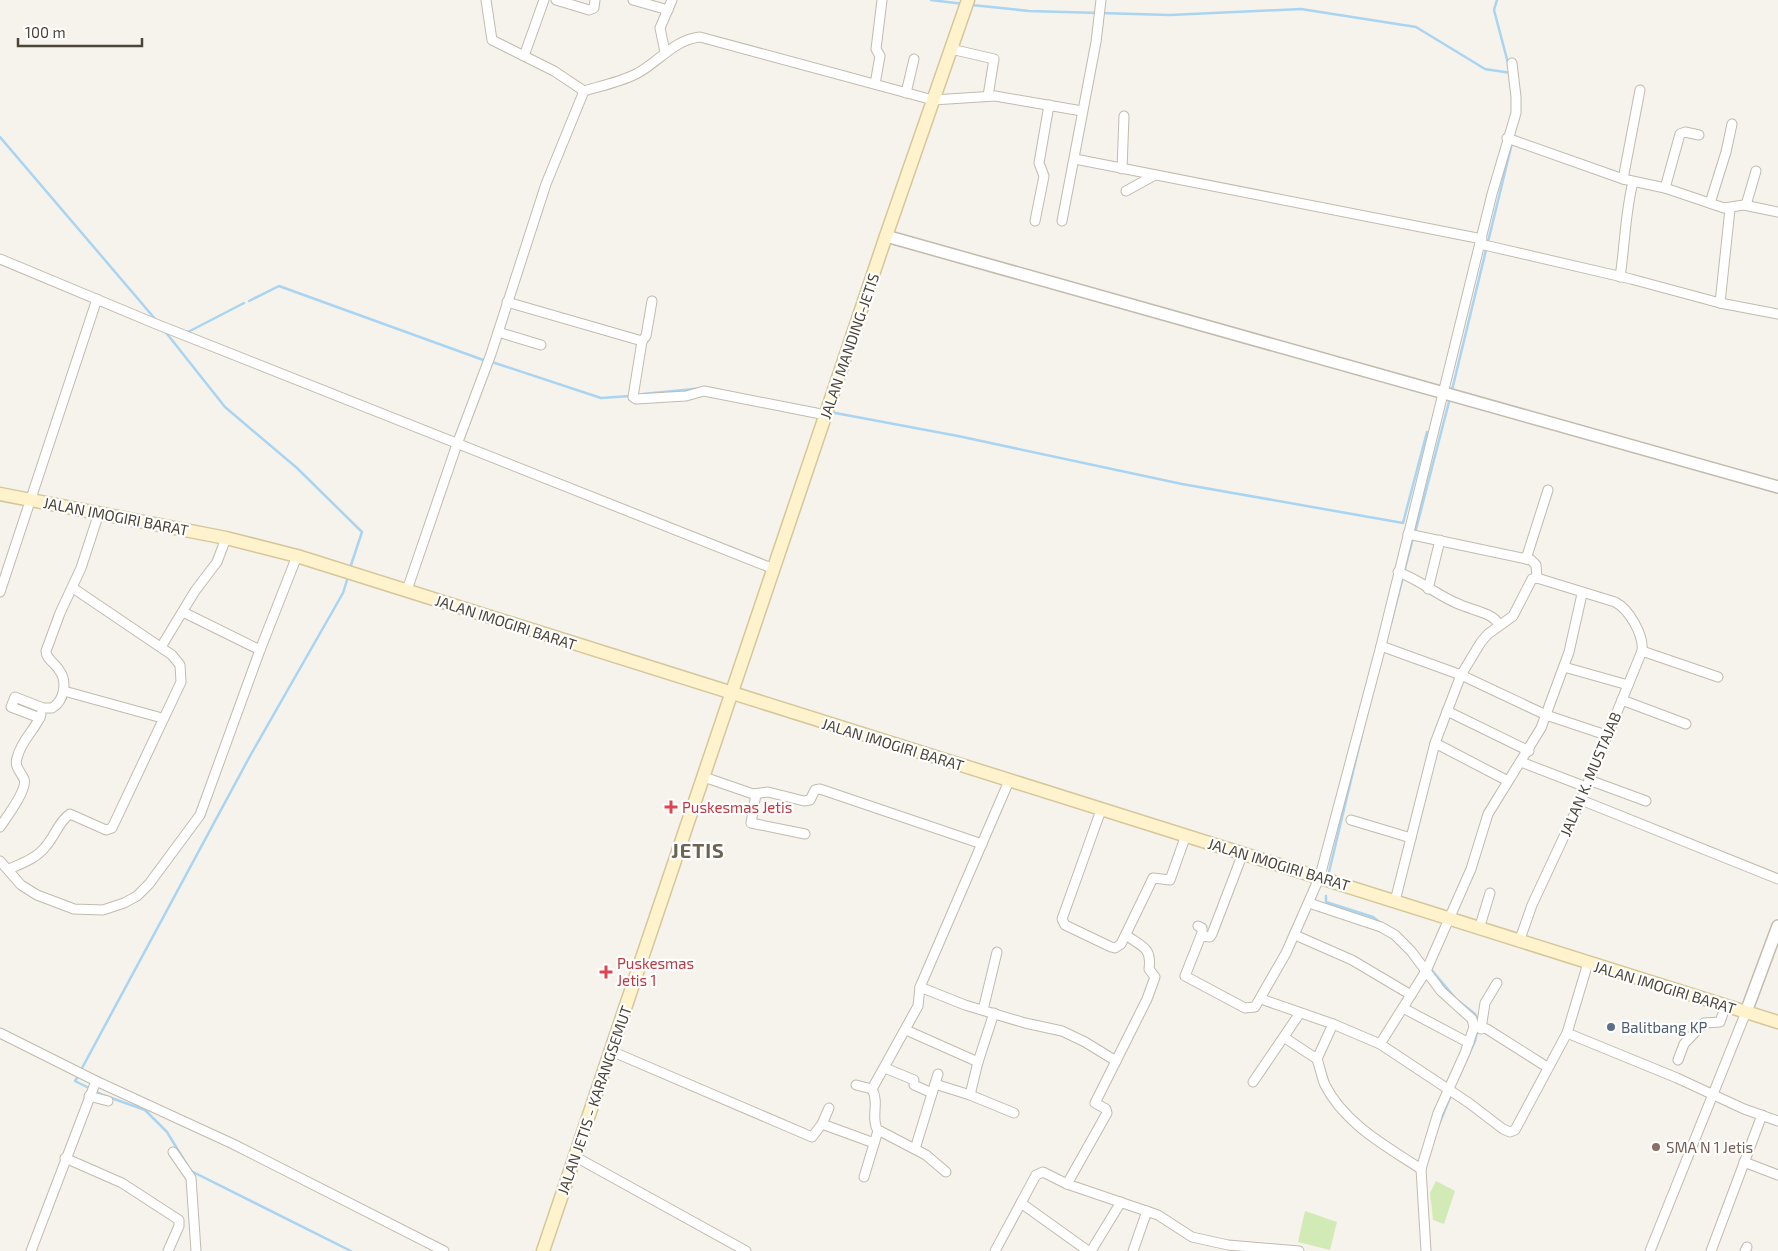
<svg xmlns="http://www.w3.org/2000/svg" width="1778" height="1251" viewBox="0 0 1778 1251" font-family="'Exo 2',sans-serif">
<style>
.green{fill:#d2eab5}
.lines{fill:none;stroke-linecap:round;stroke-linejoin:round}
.stream{stroke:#a9d4f2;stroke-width:2.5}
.minor-casing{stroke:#c2bbae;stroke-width:11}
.tertiary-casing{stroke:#c2bbae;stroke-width:14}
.secondary-casing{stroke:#d6c79b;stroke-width:15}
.minor{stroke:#fff;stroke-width:9}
.tertiary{stroke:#fff;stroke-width:11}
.secondary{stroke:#fff3cd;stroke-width:12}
.health-dot{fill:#e0444e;stroke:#fff;stroke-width:2}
.service-dot{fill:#5c6f8a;stroke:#fff;stroke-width:2}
.education-dot{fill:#8d6e63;stroke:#fff;stroke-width:2}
.labels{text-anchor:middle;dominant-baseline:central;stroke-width:4.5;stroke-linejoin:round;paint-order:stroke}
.street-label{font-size:15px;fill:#4b4439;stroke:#fff}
.health-label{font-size:15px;fill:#be3a42;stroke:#fff;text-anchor:start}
.service-label{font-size:15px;fill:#4e5e75;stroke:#fff;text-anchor:start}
.education-label{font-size:15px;fill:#785e54;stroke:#fff;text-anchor:start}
.district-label{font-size:20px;font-weight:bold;letter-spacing:1px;fill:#6e6250;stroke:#fff}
</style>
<rect width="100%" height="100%" fill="#f6f3ec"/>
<g class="green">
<polygon points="1436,1181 1455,1191 1444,1224 1433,1220 1430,1193"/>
<polygon points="1305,1211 1337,1222 1330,1250 1298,1242"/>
</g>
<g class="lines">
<g class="stream">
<polyline points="931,0 964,4"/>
<polyline points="1497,0 1494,10 1508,63"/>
<polyline points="972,5 1029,11 1170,15 1301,9 1416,27 1485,69 1511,73"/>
<polyline points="0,137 156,320"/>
<polyline points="249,301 279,286 486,361"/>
<polyline points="164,330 225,407 297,468 362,532 351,565"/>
<polyline points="183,331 188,332 244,303"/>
<polyline points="492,362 601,398 630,396"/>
<polyline points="1452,390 1512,143"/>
<polyline points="643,394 704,388"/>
<polyline points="830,412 958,436 1182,484 1403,523 1427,432"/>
<polyline points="1415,533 1450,398"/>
<polyline points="1404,572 1413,538"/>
<polyline points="1391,623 1403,577"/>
<polyline points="1329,872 1362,734"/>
<polyline points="1326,896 1326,902 1373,917 1382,924"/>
<polyline points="1430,968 1456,999 1475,1014 1479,1023"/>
<polyline points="81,1070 250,756 343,593 347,580"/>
<polyline points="79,1075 75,1081 103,1095 145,1110 167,1132 187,1165"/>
<polyline points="1459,1076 1475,1041 1478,1028"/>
<polyline points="1438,1127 1451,1095"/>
<polyline points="191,1171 351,1251"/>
</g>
<defs>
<g id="minor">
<path d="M486,0L492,40L554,71L584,91C601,86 620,82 636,74C658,63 673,40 700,37L933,100L995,96L1082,111"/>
<polyline points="556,0 589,10 594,8 595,0"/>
<polyline points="633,0 668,10"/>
<polyline points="951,49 994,59 988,96"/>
<polyline points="665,52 660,28 672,0"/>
<polyline points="524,56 544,0"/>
<polyline points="875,84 880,56 876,49 882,0"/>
<polyline points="906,93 914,59"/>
<polyline points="1507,138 1623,179 1665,188 1724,208 1744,205 1778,212"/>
<polyline points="1075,159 1482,239"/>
<polyline points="1122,169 1124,116"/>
<polyline points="1623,179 1640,90"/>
<polyline points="1665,188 1680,134 1685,132 1699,135"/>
<polyline points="1126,191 1155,175"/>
<polyline points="1710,203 1726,152 1732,124"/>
<polyline points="1746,205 1756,171"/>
<polyline points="1035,221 1044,176 1039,163 1049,105"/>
<polyline points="1062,221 1096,42 1101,0"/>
<polyline points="1480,244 1631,279 1720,303 1778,314"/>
<polyline points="0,259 156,324 774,569"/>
<path d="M1620,277C1625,245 1625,213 1633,182"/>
<polyline points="507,302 642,341 633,397 636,399 686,396 704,391 826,415"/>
<polyline points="1720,303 1730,209"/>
<polyline points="498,332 541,345"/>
<polyline points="642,341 646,336 652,301"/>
<polyline points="1408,534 1531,560 1536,565 1537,578"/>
<polyline points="1526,559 1548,490"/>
<path d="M1398,572C1421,580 1439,597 1461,605C1472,610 1494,613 1499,625"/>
<polyline points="1428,589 1440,540"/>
<polyline points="407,590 456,447 491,354 546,184 584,91"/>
<polyline points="0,592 97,299"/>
<polyline points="1582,594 1569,652 1541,728 1488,814 1471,869 1426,971 1380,1044 1469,1103 1503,1129 1510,1132 1515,1130 1567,1033 1588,963"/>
<polyline points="183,612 260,650"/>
<polyline points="1381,646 1461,675 1546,715 1606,735"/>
<polyline points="161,647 195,591 217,562 226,538"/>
<polyline points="1642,651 1718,677"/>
<polyline points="1564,667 1628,685"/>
<polyline points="64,691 162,718"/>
<polyline points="1622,700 1686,724"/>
<polyline points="1447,711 1529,751"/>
<path d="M40,718L11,707L15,697L43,708H52C64,701 68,682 59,670C55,663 46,659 46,651L60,613L81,568L99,513"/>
<polyline points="1435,743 1508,781"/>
<polyline points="1521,762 1586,787"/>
<polyline points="704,777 753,794 768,792 804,801 810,800 815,790 820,789 982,844"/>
<polyline points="1589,780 1646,801"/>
<polyline points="756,794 751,823 805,834"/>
<polyline points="1581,800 1778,879"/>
<polyline points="1101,810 1062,919 1065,925 1111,947 1115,948 1121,944 1153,878 1170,880 1186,835"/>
<polyline points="1351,820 1411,838"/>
<path d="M0,827C6,818 28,789 24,779C21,772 14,767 17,758C22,738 36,730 41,714"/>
<polyline points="0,861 21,885 37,895 74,909 103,910 124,903 137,896 149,884 200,815 260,650 297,556"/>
<path d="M9,869C23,863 37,858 46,846C55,836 59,821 70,814L106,830L112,828L181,682L180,665L172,655L73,588"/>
<path d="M1395,901L1435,743L1461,675L1481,642L1488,634L1513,616L1532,579L1537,578L1615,602C1629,609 1644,635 1642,651L1581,800L1532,905L1519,942"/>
<polyline points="1309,903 1381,927 1395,935 1411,951 1441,991 1472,1019 1474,1027 1465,1053 1438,1113 1421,1169 1426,1251"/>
<polyline points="1198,926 1202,928 1202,933 1185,976 1245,1008 1255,1007 1286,953 1320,876 1381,646 1492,194 1516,113 1516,97 1512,63"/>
<polyline points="1479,929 1490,893"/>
<polyline points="1295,935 1352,960 1411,995"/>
<polyline points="1201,936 1210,937 1212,934 1243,853"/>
<polyline points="920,987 965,1005 1025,1023 1062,1031 1085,1042 1116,1061 1095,1103 1106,1109 1107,1113 1067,1184"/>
<polyline points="1261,999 1333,1024 1380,1044"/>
<polyline points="1403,1008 1469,1043"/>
<polyline points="983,1010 997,952"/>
<polyline points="1474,1025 1487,1029 1547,1067"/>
<polyline points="1481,1029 1485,1003 1497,983"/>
<polyline points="906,1030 978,1062 970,1095"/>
<polyline points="0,1033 96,1081 233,1144 444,1251"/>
<polyline points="1567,1033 1677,1078 1744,1109 1778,1121"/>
<path d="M1285,1038L1317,1059C1320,1068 1322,1078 1325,1085C1345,1124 1386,1146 1421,1169"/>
<polyline points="611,1051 812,1137 822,1124 874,1143"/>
<polyline points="1317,1059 1333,1024"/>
<polyline points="1678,1060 1684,1044 1704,1023 1720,1022 1726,1005"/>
<path d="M1116,1061L1147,999L1155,977L1149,969C1152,947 1142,947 1126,935"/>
<polyline points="978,1062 994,1013"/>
<polyline points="885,1068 914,1080"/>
<polyline points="1253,1082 1300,1013"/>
<polyline points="935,1084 970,1095 1014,1113"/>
<polyline points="856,1085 872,1089"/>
<polyline points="914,1085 932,1093"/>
<polyline points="89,1096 108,1101"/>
<polyline points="822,1124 829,1108"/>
<path d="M878,1131C870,1118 880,1103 872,1089L918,1006L920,987L1009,781"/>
<polyline points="915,1149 938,1074"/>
<polyline points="173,1152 191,1178 196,1251"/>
<polyline points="574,1156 746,1251"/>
<polyline points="65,1158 122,1183 179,1220 179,1226 168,1251"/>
<polyline points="1744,1162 1778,1175"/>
<polyline points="864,1177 877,1134 880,1131 926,1155 946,1172"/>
<polyline points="1021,1203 1088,1251"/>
<polyline points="31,1251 96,1081"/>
<polyline points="995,1251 1036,1175 1043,1172 1067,1184 1158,1215 1192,1237 1228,1245 1299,1251"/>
<polyline points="1091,1251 1121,1202"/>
<polyline points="1133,1251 1147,1211"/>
<polyline points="1650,1251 1746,1012"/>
<polyline points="1711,1251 1762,1115"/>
<polyline points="1745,1251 1747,1247"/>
</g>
<g id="tertiary">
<polyline points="886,236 1778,487"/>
<polyline points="1746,1012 1778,926"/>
</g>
<g id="secondary">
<polyline points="0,494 226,538 297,556 1778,1022"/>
<polyline points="543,1251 886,236 968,0"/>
</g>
</defs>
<use href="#minor" class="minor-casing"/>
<use href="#tertiary" class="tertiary-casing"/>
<use href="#secondary" class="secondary-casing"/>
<use href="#minor" class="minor"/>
<use href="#tertiary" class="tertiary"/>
<use href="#secondary" class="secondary"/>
</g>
<g class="health-dot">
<path d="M668.5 799.5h5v5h5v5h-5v5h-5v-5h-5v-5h5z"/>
<path d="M603.5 964.5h5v5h5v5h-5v5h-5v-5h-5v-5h5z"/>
</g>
<circle class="service-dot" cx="1611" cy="1027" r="5"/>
<circle class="education-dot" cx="1656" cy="1147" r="5"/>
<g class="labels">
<g class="street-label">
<text transform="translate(849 346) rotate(-71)">JALAN MANDING-JETIS</text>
<text transform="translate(116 516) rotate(11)">JALAN IMOGIRI BARAT</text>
<text transform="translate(506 622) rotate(18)">JALAN IMOGIRI BARAT</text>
<text transform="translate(893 744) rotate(17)">JALAN IMOGIRI BARAT</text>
<text transform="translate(1590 774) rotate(-67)">JALAN K. MUSTAJAB</text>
<text transform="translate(1279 864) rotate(17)">JALAN IMOGIRI BARAT</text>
<text transform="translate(1665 987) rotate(17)">JALAN IMOGIRI BARAT</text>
<text transform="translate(594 1100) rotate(-71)">JALAN JETIS - KARANGSEMUT</text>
</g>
<g class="health-label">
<text x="682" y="807">Puskesmas Jetis</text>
<text x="617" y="963">Puskesmas<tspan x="617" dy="17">Jetis 1</tspan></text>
</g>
<g class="service-label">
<text x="1621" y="1027">Balitbang KP</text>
</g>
<g class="education-label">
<text x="1666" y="1147">SMA N 1 Jetis</text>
</g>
<g class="district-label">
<text x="698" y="850">JETIS</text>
</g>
</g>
<path d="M18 38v8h124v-8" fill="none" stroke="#4b4439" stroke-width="2.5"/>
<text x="25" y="38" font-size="15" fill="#4b4439" stroke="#ffffff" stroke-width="4" paint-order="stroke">100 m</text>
</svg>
